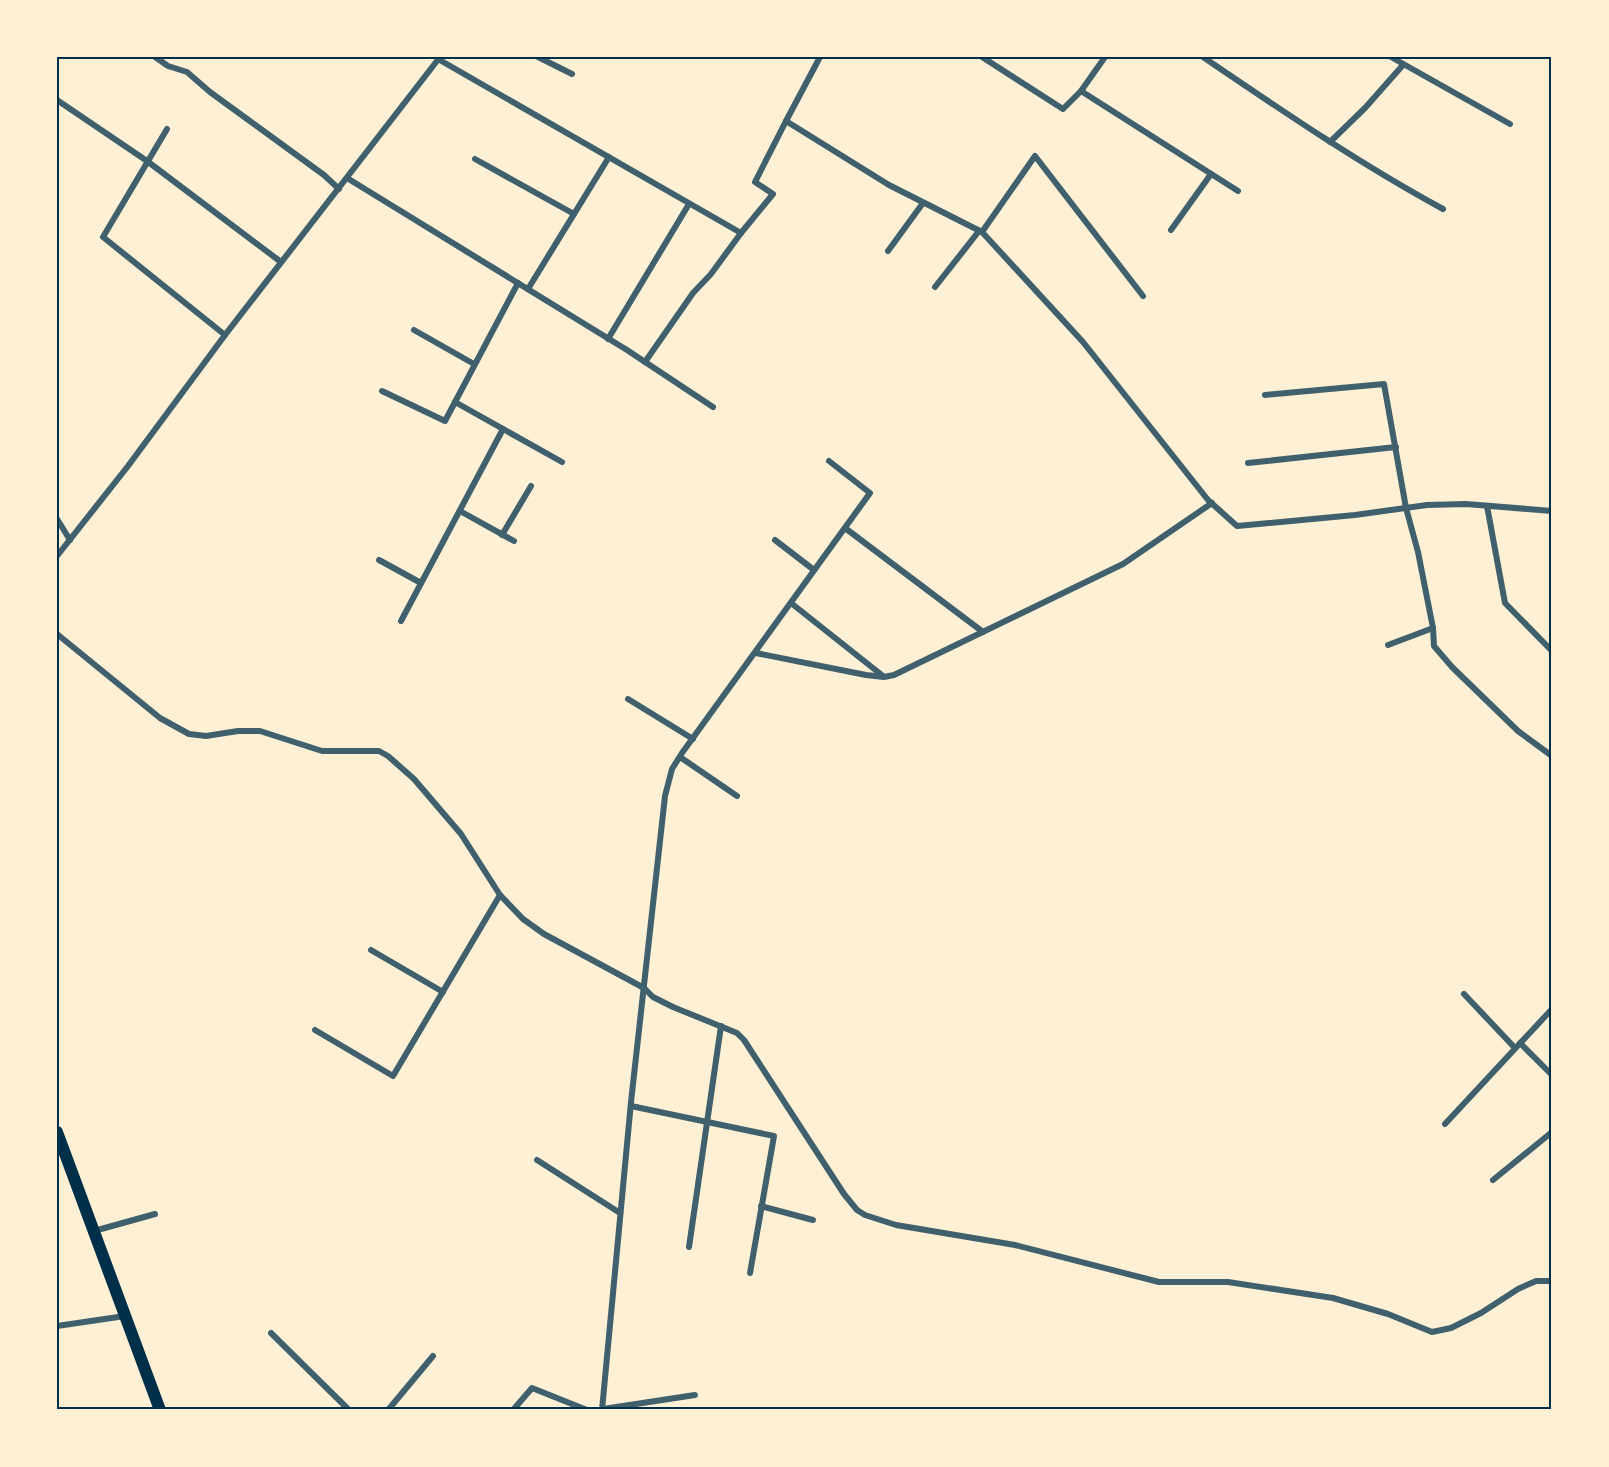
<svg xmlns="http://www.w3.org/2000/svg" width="1609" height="1467" viewBox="0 0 1609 1467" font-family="Manrope,sans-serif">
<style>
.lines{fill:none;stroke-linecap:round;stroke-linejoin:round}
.minor{stroke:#3f606c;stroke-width:6}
.trunk{stroke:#003049;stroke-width:12}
.neatline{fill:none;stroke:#003049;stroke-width:2}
</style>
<rect width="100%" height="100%" fill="#fdf0d5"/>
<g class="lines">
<g class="minor">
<polyline points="155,57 168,66 187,72 210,92 324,175 339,189"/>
<polyline points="538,57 572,74"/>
<polyline points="820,57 786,121 889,185 982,232 1083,342 1208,500 1237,526 1355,515 1427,505 1466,504 1552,511"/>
<polyline points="982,57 1063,109 1081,91 1105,57"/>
<path d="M1203,57C1281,110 1360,164 1443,209"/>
<polyline points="1391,57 1510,124"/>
<polyline points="438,59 741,233 711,274 693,293 645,362"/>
<polyline points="1081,91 1238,191"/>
<polyline points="57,100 147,161 281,262"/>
<polyline points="167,129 103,237 225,335"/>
<polyline points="1330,142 1365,108 1403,65"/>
<polyline points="475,159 574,214"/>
<polyline points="347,178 627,350 713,407"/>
<polyline points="1171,230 1211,174"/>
<polyline points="982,232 1035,156 1143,296"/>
<polyline points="741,233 773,194 755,182 786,121"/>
<polyline points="888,251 923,203"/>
<polyline points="935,287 979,231"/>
<polyline points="528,289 609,157"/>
<polyline points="414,330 474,364"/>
<polyline points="608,339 689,204"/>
<polyline points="382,391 445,421 518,283"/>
<polyline points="1265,395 1384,384 1406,508 1418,552 1433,628 1434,646 1452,667 1518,731 1552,756"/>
<polyline points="455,402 562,462"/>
<polyline points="1248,463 1396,447"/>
<polyline points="1487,506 1505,603 1552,651"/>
<polyline points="460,511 514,541"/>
<polyline points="57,519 70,540"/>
<polyline points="845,528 983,632"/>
<polyline points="502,535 531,486"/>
<polyline points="775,540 814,570"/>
<polyline points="57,556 128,466 225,335 440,57"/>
<polyline points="379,560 421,583"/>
<polyline points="791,603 883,676"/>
<polyline points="401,621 503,429"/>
<polyline points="57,634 160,718 189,734 206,736 238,731 260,731 322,751 379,751 388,756 414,779 461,834 500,895 523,919 544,934 644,988 653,997 673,1007 737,1033 744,1040 844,1194 857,1210 865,1215 896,1225 1015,1245 1159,1282 1228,1282 1333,1298 1388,1314 1432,1332 1451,1328 1481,1313 1518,1289 1536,1281 1552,1281"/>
<polyline points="1388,645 1433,628"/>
<polyline points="756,653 866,675 884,677 894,675 1123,564 1212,503"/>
<polyline points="628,699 693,739"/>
<polyline points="680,757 737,796"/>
<polyline points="371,950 443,992"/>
<polyline points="1464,994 1515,1048"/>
<polyline points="315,1030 393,1076 500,895"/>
<polyline points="1520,1043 1552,1075"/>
<polyline points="631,1106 774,1136 750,1273"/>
<polyline points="1445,1124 1552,1009"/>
<polyline points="537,1160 620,1213"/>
<polyline points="1493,1180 1552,1132"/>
<polyline points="761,1206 813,1220"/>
<polyline points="94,1231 155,1214"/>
<polyline points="689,1247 721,1026"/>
<polyline points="57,1326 125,1316"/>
<polyline points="271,1333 349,1410"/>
<polyline points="603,1409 695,1395"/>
<polyline points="388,1410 433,1356"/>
<polyline points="513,1410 532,1388 587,1410"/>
<polyline points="602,1410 631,1102 665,796 672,769 682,753 870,493 829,461"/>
</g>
<polyline class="trunk" points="57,1132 160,1410"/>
</g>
<rect width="1609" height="1467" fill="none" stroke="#fdf0d5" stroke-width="117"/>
<rect x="58" y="58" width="1492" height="1350" class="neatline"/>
</svg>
